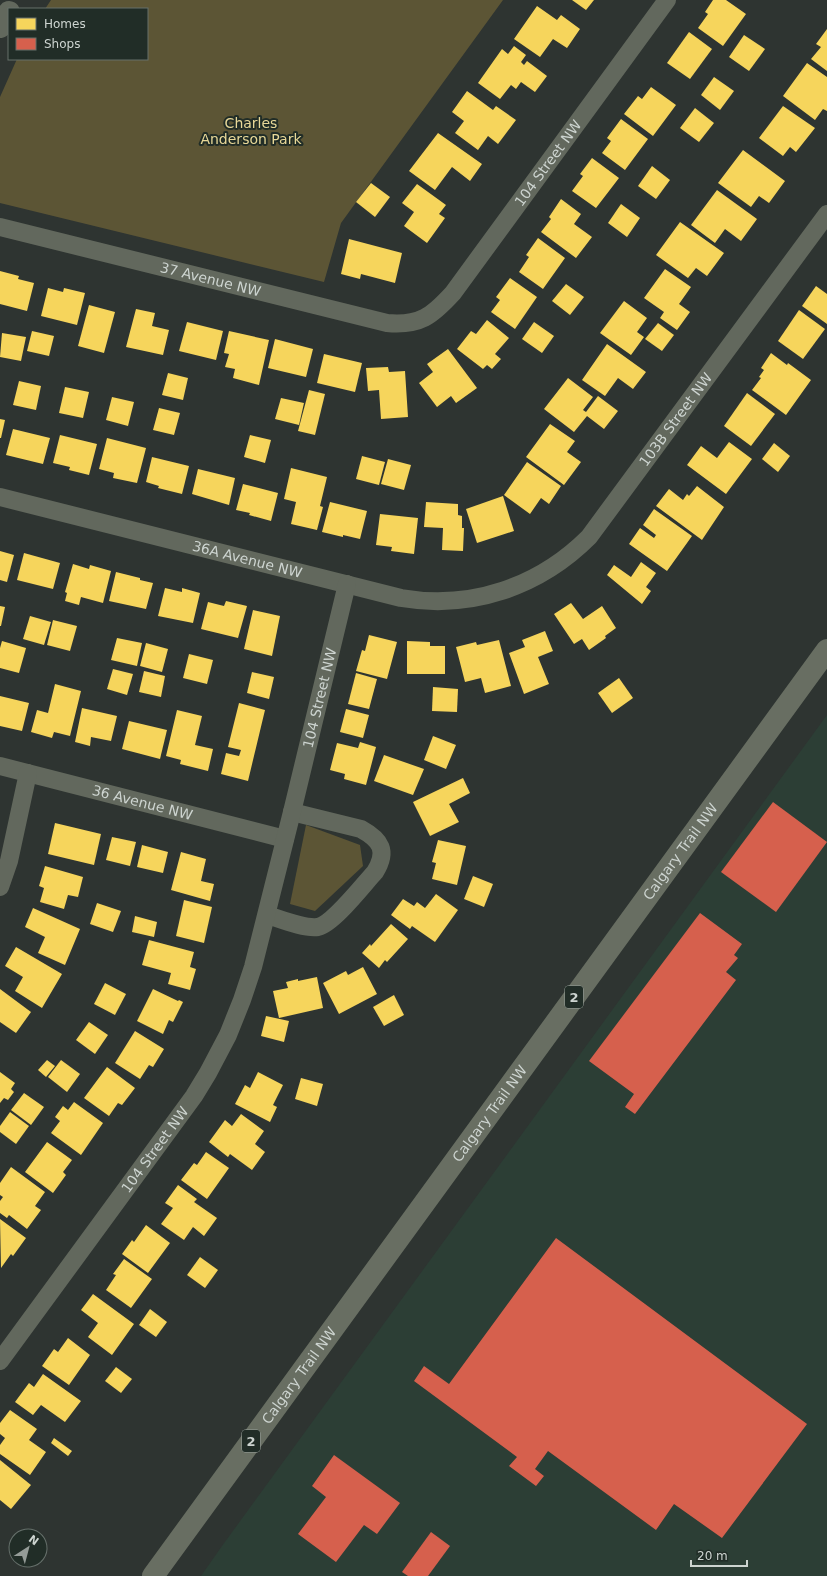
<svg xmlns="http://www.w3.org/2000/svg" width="827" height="1576" viewBox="0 0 827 1576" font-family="'DejaVu Sans',sans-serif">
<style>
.built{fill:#2c3e35}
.green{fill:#5c5535}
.homes{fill:#f6d55c}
.shops{fill:#d6604d}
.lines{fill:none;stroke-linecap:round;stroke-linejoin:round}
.minor{stroke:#62685d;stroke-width:18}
.tertiary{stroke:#62685d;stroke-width:22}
.trunk{stroke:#686e62;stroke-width:22}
.labels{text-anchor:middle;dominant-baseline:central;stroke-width:4;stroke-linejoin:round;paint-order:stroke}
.shield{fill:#212d27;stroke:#99a29d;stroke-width:1}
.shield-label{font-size:13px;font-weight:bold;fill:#cdd4d0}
.park-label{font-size:14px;fill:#e8d898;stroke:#212d27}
.street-label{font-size:14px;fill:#cdd4d0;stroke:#212d27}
</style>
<rect width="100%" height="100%" fill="#2e3431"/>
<polygon class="built" points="827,715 827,1576 201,1576 222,1546"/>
<g class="green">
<polygon points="51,0 503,0 341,223 324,282 0,203 0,97 17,59 147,59 147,9 45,9"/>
<polygon points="306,825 360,845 363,866 315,911 290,904"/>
</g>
<g class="homes">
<polygon points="572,0 594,0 586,10"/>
<polygon points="713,0 726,0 746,14 723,46 698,28 708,14 705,12"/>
<polygon points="537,6 557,20 561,15 580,29 567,48 553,39 540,57 514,39"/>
<polygon points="827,29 827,71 811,59 821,47 816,44"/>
<polygon points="689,32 712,49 690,79 667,63"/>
<polygon points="744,35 765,49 749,71 729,57"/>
<polygon points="514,46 526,55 521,62 524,65 527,61 547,76 535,92 521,82 516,89 511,85 500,99 478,83 502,49 508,54"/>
<polygon points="807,63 827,77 827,111 823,109 815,120 783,96"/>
<polygon points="714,77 734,91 720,110 701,95"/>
<polygon points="651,87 676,105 653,136 624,114 638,96 642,99"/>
<polygon points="467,91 493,110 496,106 516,120 498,144 488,136 478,150 455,133 464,121 452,112"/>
<polygon points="783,106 815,128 796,152 790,147 783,156 759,138"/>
<polygon points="695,108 714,123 699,142 680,128"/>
<polygon points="621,119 648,139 625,170 602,153 611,141 607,138"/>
<polygon points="438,133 482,164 470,181 452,167 435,190 409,171"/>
<polygon points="743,150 785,181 769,203 759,196 751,207 718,183"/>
<polygon points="592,158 619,178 596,208 572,191 583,176 580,174"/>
<polygon points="652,166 670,180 656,199 638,186"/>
<polygon points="371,183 390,197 375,217 356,202"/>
<polygon points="417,184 446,205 439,214 445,218 427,243 404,226 414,212 402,203"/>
<polygon points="717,190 757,219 741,241 725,229 715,243 691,225"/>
<polygon points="561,199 581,214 574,224 592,237 576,258 541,232 551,219 549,217"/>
<polygon points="621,204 640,218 627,237 608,223"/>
<polygon points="680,222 724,253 707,276 696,268 688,278 656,255"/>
<polygon points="538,238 565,258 543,289 519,272 529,257 526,255"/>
<polygon points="349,239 402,253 395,283 361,274 360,279 341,274"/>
<polygon points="665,269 691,287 679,304 690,312 677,330 660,318 664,312 644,298"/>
<polygon points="0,271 19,276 18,279 34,283 27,311 0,304"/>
<polygon points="510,278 537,297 515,329 491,312 500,300 496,297"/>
<polygon points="566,284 584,297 570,315 552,301"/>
<polygon points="816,286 827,294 827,324 802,306"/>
<polygon points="48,288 63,292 64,288 85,293 77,325 41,316"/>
<polygon points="624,301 647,318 637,332 644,337 631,355 600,333"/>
<polygon points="89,305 115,312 104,353 78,346"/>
<polygon points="136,309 155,313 152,326 169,330 163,355 126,347"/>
<polygon points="799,310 825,329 803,359 778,341"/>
<polygon points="487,320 509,338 495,354 501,359 492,369 487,365 483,369 457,349 471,331 476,334"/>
<polygon points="187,322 223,331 216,360 179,351"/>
<polygon points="534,322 554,336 542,353 522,339"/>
<polygon points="658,323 674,335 662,351 645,339"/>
<polygon points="32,331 54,336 49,356 27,351"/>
<polygon points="229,331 269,340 259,385 233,378 235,369 225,367 229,354 224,353"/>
<polygon points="2,333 26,337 21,361 0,357"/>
<polygon points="275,339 313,349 306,377 268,368"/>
<polygon points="607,344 646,372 633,389 618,378 605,396 582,380"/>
<polygon points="448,349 477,388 456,403 451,396 437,407 419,383 433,372 427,364"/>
<polygon points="771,353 787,365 788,363 811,380 786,415 752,390 761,378 759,377 764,370 761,368"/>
<polygon points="324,354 362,363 355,392 317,383"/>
<polygon points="388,367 389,372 405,371 408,417 381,419 379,390 368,391 366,368"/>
<polygon points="168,373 188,378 183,400 162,395"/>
<polygon points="568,378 593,397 583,410 586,412 598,396 618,411 604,429 587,416 574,432 544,409"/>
<polygon points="19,381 41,386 36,410 13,405"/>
<polygon points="65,387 89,392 83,418 59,413"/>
<polygon points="309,390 325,394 315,435 298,431"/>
<polygon points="747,393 775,414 751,446 724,426"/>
<polygon points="112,397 134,402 128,426 106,420"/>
<polygon points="281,398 304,403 299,425 275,419"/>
<polygon points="159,408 180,413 174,435 153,430"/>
<polygon points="0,419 5,420 1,438 0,438"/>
<polygon points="550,424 575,441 567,452 581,462 564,485 526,457"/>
<polygon points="13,429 50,438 43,464 6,455"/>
<polygon points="60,435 97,444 89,475 69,470 70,467 53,463"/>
<polygon points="250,435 271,440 265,463 244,457"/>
<polygon points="107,438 146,448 137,483 113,478 114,473 99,469"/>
<polygon points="729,442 752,459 726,494 687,465 701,446 717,458"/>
<polygon points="774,443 790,456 778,472 762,459"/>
<polygon points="362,456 385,462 379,485 356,479"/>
<polygon points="152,457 189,466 182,494 158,488 159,486 146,482"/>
<polygon points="388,459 411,465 404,490 381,484"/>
<polygon points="527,462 561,486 549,504 541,498 530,514 504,495"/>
<polygon points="291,468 327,477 320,506 323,507 317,530 291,524 296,502 284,499"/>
<polygon points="198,469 235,478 229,505 192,494"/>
<polygon points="243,484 278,493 271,521 249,515 250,513 236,510"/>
<polygon points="697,486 724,507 702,540 656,506 669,489 683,500 687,494 689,496"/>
<polygon points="503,496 514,531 477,543 466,509"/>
<polygon points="330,502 367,511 360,539 343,535 343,537 322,532"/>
<polygon points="426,502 458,504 458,515 462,516 462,528 464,528 463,551 442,550 443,528 424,527"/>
<polygon points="654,509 692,536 667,571 629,544 640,528 654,538 656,535 643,525"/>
<polygon points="380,514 418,518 414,554 391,551 392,547 376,545"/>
<polygon points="0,551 14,555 7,582 0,580"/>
<polygon points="24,553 60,563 53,589 17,580"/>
<polygon points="641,562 656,573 646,587 651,591 642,604 607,575 614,565 631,577"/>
<polygon points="73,564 89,569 90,565 111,571 103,603 81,597 79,605 65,601 67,593 65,592"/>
<polygon points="116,572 140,578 140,580 153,583 146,609 109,601"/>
<polygon points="165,588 182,592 182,588 200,593 193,623 158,616"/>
<polygon points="226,601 247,606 238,638 201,629 208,602 224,606"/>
<polygon points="571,603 583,619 602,606 616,628 605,636 606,638 589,650 582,639 574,644 554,614"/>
<polygon points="0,606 5,607 1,626 0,626"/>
<polygon points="253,610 280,616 272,656 244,649"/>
<polygon points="30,616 51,622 44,645 23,639"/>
<polygon points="53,620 77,626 70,651 47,645"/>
<polygon points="545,631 553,651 538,657 549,684 524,694 509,653 525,647 522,640"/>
<polygon points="369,635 397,642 387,679 356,671 362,650 365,651"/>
<polygon points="117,638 142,643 137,666 111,660"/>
<polygon points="499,640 511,686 485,693 481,678 465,682 456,647 476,642 477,645"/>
<polygon points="2,641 26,648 19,673 0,668 0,648"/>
<polygon points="407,641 430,642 430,646 445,646 445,674 407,674"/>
<polygon points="146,643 168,649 162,672 140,666"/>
<polygon points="189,654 213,660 207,684 183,678"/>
<polygon points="113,669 133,674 127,695 107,689"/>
<polygon points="144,671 165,676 161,697 139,692"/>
<polygon points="252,672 274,677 269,699 247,693"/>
<polygon points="356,673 377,679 369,709 348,704"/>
<polygon points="619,678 633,698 612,713 598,693"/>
<polygon points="55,684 81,691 70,736 54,732 52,738 31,732 37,710 48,713"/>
<polygon points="433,687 458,689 457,712 432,711"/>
<polygon points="0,696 29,703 22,731 0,726"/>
<polygon points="239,703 265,710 248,781 221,774 226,753 239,756 241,750 228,747"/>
<polygon points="82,708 117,716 111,741 91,737 90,746 75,742"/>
<polygon points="346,709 369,715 363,738 340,732"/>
<polygon points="177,710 202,716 195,745 213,749 208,771 180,764 181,760 166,756"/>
<polygon points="129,721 167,730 160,759 122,749"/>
<polygon points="433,736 456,745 446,769 424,760"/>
<polygon points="360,742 376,747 366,785 344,779 345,774 330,770 337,743 358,748"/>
<polygon points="384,755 424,769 413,795 374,781"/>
<polygon points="463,778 470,793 449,804 459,822 430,836 413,802"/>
<polygon points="55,823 101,834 94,865 48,854"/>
<polygon points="112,837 136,842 130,866 106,860"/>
<polygon points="438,840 466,846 457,885 432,879 436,863 432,862"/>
<polygon points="142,845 168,852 163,873 137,867"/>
<polygon points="181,852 206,859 201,881 214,884 210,901 171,890"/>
<polygon points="45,866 83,877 78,897 68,895 64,909 40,902 44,888 39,886"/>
<polygon points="473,876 493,884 484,907 464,899"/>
<polygon points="436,894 458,910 435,942 412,926 410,929 391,915 403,899 414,906 417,902 425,908"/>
<polygon points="184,900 212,907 204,943 176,936"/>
<polygon points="97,903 121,911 113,932 90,924"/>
<polygon points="33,908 80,929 65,965 38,953 45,937 25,927"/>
<polygon points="135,916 157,922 154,937 132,932"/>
<polygon points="391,924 408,939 387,962 385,960 379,968 362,953 370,944 371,946"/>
<polygon points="149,940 194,952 190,967 196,969 190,990 168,984 171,973 142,965"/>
<polygon points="16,947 62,974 42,1008 15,991 23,977 5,966"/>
<polygon points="363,967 377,994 339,1014 323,983 346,971 348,975"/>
<polygon points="317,977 323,1008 279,1018 273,991 288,988 286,982 298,979 298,981"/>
<polygon points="105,983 126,994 115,1015 94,1004"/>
<polygon points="0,989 31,1012 16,1033 0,1022"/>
<polygon points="153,989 178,1001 179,1000 183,1002 173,1022 169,1020 163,1034 137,1021"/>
<polygon points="394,995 404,1015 384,1026 373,1007"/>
<polygon points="266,1016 289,1021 284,1042 261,1036"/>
<polygon points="89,1022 108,1035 95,1054 76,1040"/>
<polygon points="135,1031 164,1049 153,1067 149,1065 140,1079 115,1063"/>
<polygon points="47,1060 55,1066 46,1077 38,1070"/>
<polygon points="61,1060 80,1074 67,1092 48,1077"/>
<polygon points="107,1067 135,1088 122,1105 118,1103 109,1116 84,1098"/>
<polygon points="0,1072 15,1083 11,1089 14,1092 8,1100 4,1098 0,1103"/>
<polygon points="258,1072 283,1085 273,1105 277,1107 270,1122 235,1104 245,1085 250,1088"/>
<polygon points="301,1078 323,1084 317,1106 295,1099"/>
<polygon points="24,1093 44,1107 31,1125 11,1110"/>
<polygon points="74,1102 103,1123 81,1155 51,1133 60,1121 55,1117 63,1106 68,1110"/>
<polygon points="10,1112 29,1126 16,1144 0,1132 0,1126"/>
<polygon points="241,1114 264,1131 255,1144 265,1152 252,1170 230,1154 228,1157 209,1142 225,1120 232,1126"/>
<polygon points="47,1142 72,1160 63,1172 66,1175 53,1193 25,1172"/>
<polygon points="206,1152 229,1168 207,1199 181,1180 194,1163 197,1165"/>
<polygon points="11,1167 45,1192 35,1206 41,1210 27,1229 9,1215 7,1218 0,1213 0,1201 3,1197 0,1195 0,1183"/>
<polygon points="178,1185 197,1199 194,1202 217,1218 204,1236 193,1227 184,1240 161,1224 173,1208 165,1203"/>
<polygon points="0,1219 26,1238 13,1256 11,1254 1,1268"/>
<polygon points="146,1225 170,1243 148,1273 122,1254 132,1240 134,1242"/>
<polygon points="200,1257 218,1270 205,1288 187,1275"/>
<polygon points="124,1259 152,1279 131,1308 106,1290 116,1275 113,1274"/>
<polygon points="93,1294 134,1324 112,1355 88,1337 98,1323 81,1310"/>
<polygon points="150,1309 167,1322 156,1337 139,1325"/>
<polygon points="68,1338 90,1355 69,1385 42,1366 54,1349 58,1352"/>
<polygon points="116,1367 132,1379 121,1393 105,1381"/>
<polygon points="43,1374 81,1401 65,1422 41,1405 33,1415 15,1402 29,1383 34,1387"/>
<polygon points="10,1410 37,1429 29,1440 46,1452 30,1475 0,1454 0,1445 5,1438 0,1434 0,1423"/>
<polygon points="54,1438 72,1451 68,1456 51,1443"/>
<polygon points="0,1460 31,1485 11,1509 0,1500"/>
</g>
<g class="shops">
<polygon points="773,802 827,842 776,912 721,872"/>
<polygon points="700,913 742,944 734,955 738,958 726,972 736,980 635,1114 625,1107 634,1094 589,1061"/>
<polygon points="556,1238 807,1424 722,1538 674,1504 656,1530 548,1451 535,1469 544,1476 536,1486 509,1466 517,1457 414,1381 424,1366 449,1384"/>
<polygon points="334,1455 400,1503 377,1534 364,1525 336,1562 298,1534 326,1497 312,1486"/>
<polygon points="431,1532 450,1546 428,1576 408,1576 402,1572"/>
</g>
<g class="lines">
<g class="minor">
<path id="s1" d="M0,227L387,323C420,326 432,316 453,293L667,0"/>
<path id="s2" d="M0,497L401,598C471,610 539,587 589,537L827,214"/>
<path id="s3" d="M0,766L285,839"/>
<polyline points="0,887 9,861 28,773"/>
<path d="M267,915C280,919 304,929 318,927C333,924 363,885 375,872C388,851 381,840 361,829L292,812"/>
<path id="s4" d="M0,1361L194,1096L208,1073L228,1035L242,1000L253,967L292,812L347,584"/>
</g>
<polyline class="tertiary" points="0,27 9,12"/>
<path class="trunk" id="s5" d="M153,1576L827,650"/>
</g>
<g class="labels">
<g class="shield">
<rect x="565" y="986" width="18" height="22" rx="3"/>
<rect x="242" y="1430" width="18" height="22" rx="3"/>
</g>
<g class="shield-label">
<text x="574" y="997">2</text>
<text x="251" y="1441">2</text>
</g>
<g class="park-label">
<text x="251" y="123">Charles<tspan x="251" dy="16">Anderson Park</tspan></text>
</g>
<g class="street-label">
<text stroke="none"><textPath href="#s1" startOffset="636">104 Street NW</textPath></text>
<text stroke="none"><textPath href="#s1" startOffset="217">37 Avenue NW</textPath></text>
<text stroke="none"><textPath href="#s2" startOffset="765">103B Street NW</textPath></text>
<text stroke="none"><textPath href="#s2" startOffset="255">36A Avenue NW</textPath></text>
<text stroke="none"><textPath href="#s4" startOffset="748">104 Street NW</textPath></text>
<text stroke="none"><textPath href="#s3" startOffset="147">36 Avenue NW</textPath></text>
<text stroke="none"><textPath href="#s5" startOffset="896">Calgary Trail NW</textPath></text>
<text stroke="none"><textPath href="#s5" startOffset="572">Calgary Trail NW</textPath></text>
<text stroke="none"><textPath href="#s4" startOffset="262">104 Street NW</textPath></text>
<text stroke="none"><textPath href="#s5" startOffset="248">Calgary Trail NW</textPath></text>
</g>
</g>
<rect x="8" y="8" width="140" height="52" fill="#212d27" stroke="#66706b"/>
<rect x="16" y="18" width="20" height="12" fill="#f6d55c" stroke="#66706b"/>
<text x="44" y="28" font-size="12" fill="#cdd4d0">Homes</text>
<rect x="16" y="38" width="20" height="12" fill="#d6604d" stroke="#66706b"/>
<text x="44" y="48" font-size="12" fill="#cdd4d0">Shops</text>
<g transform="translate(28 1548) rotate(36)"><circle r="19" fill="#212d27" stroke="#66706b"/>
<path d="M0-3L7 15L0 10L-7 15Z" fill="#959c98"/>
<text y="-6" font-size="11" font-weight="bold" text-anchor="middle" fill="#cdd4d0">N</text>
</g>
<path d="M691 1560v6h56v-6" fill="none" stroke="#cdd4d0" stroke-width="2"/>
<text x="697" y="1560" font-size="12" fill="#cdd4d0" stroke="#212d27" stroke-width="3" paint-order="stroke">20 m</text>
</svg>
